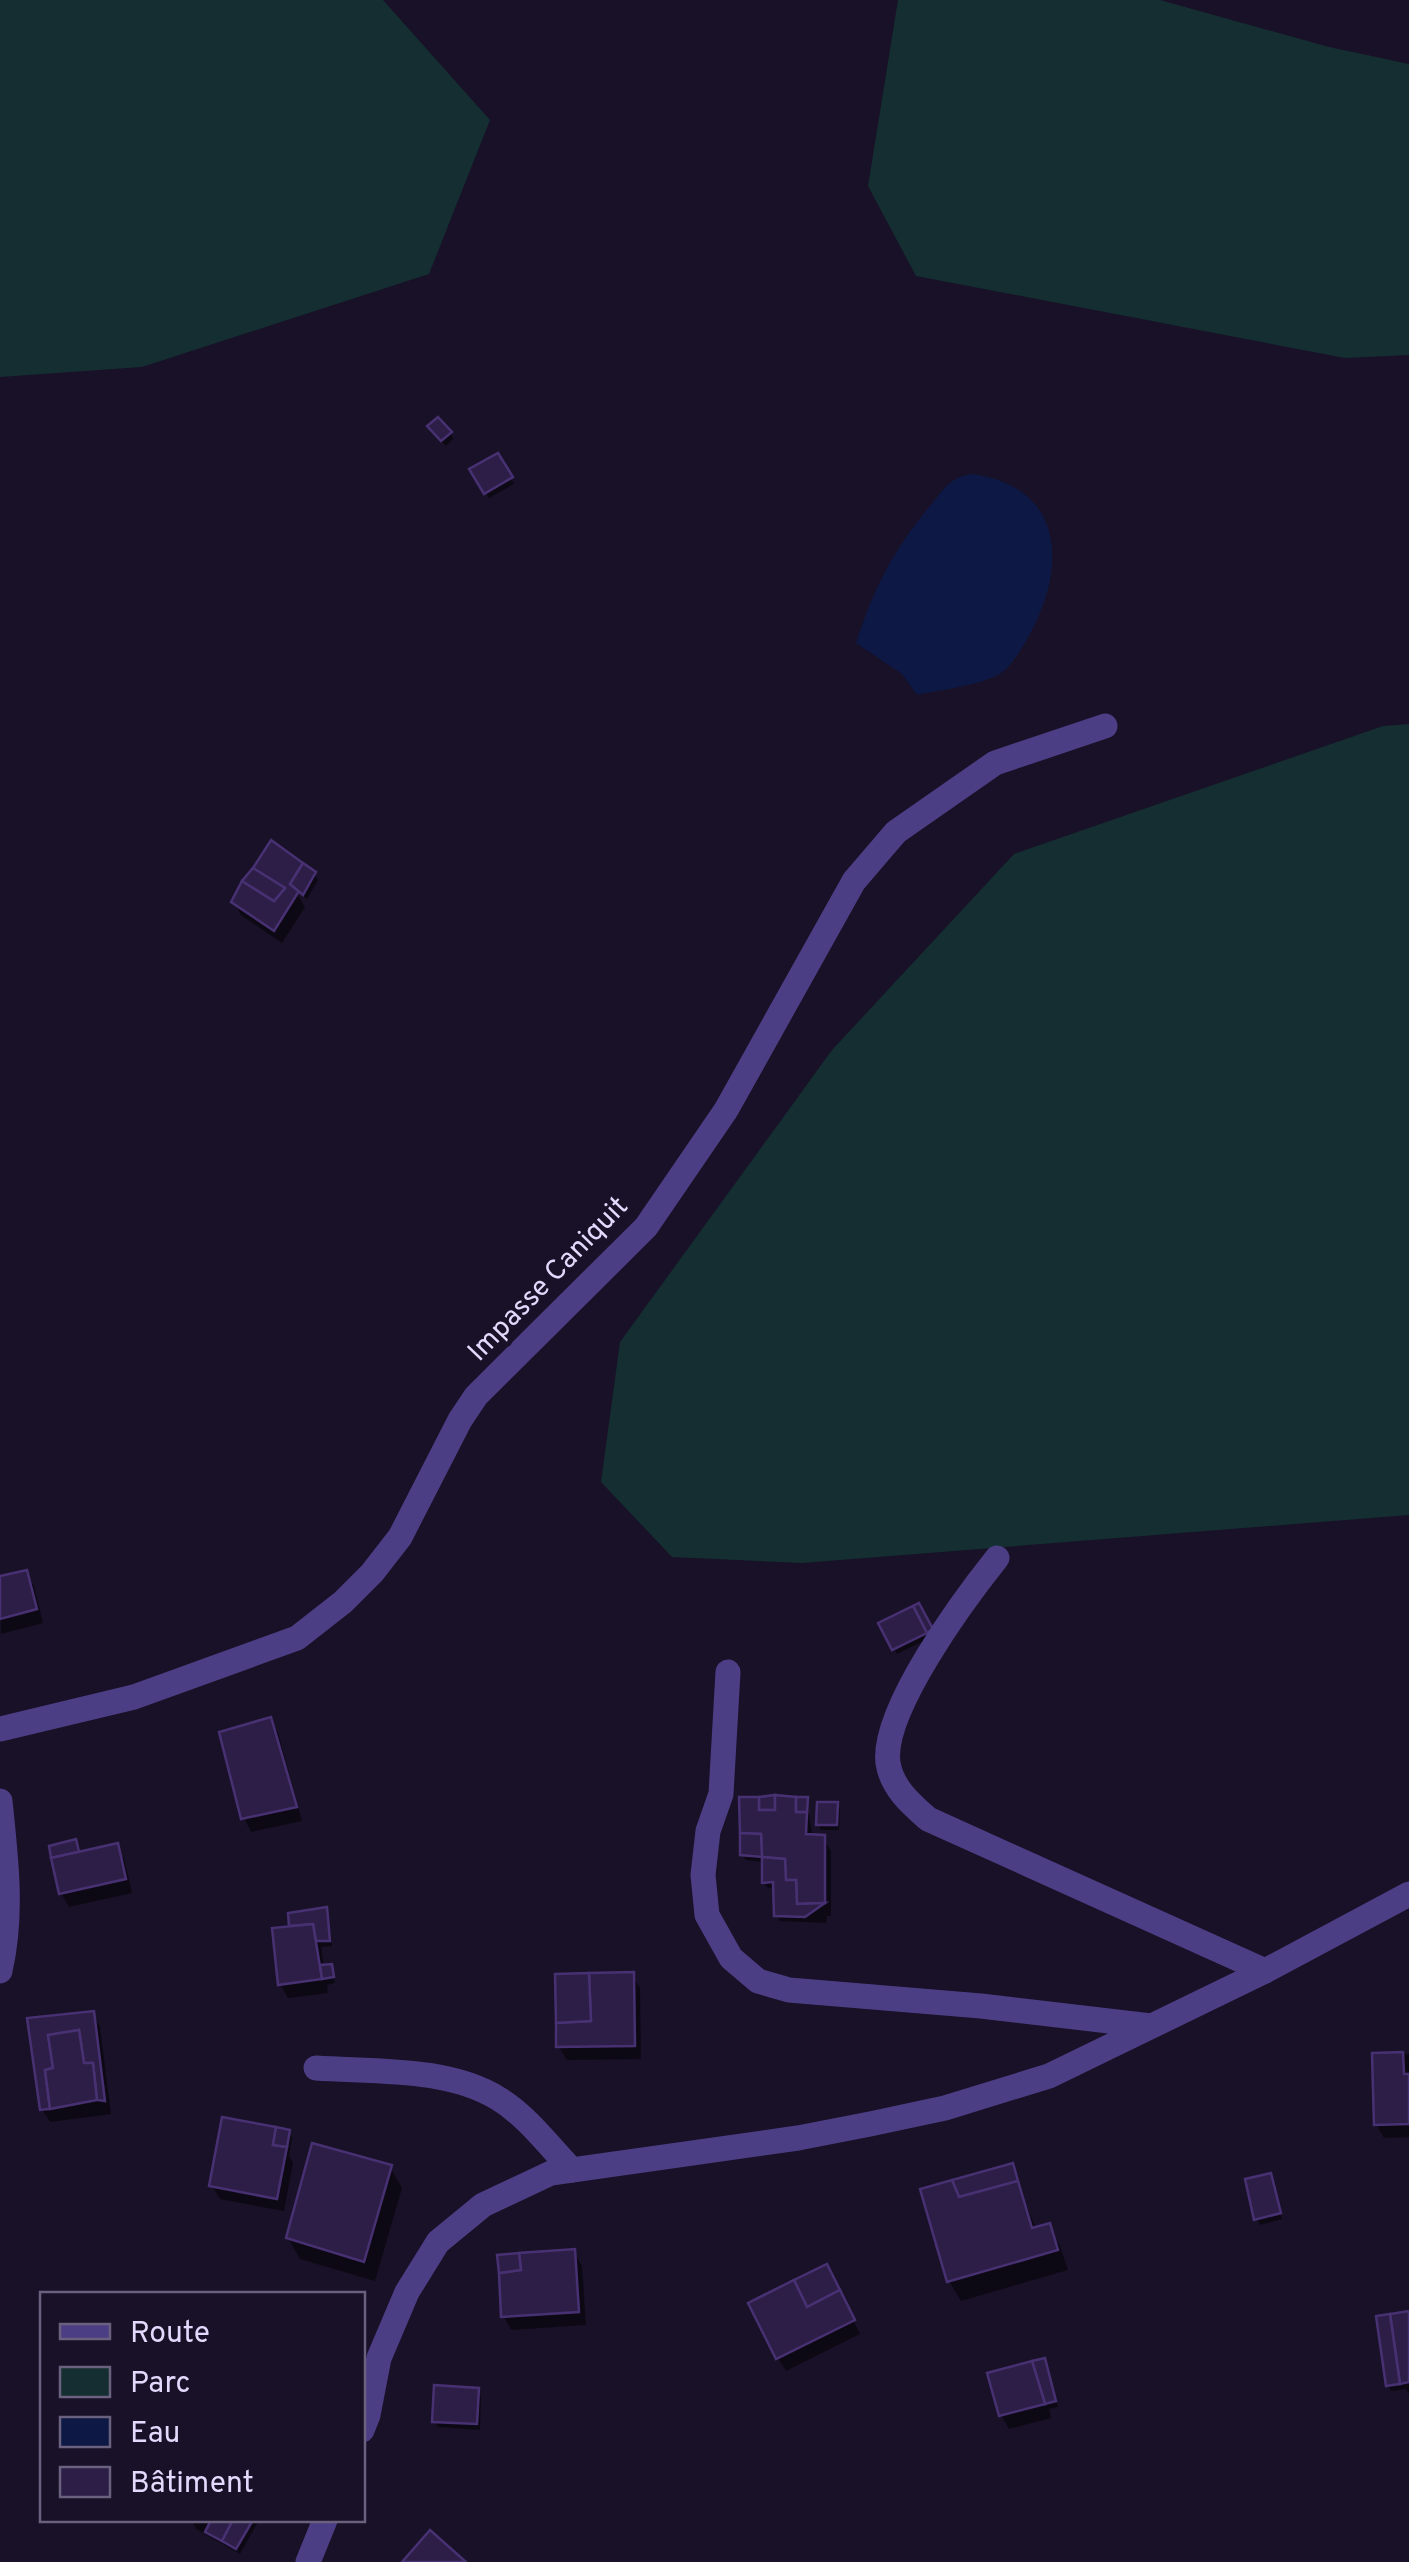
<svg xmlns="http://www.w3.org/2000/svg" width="1409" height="2562" viewBox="0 0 1409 2562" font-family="Overpass,sans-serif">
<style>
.green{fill:#142e31}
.water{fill:#0d1944}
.shadow{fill:#0007}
.building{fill:#2d1e47;stroke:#483172;stroke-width:2.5}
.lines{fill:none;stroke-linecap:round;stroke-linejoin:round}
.minor{stroke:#4c3e84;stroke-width:25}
.labels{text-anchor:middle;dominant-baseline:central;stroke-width:10;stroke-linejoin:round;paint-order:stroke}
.street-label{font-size:28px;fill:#e3d9fd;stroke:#181127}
</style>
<rect width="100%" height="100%" fill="#181127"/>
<g class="green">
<polygon points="0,0 383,0 490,120 429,274 142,367 0,377"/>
<polygon points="898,0 1160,0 1329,47 1409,64 1409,355 1345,358 916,276 868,186"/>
<polygon points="1409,724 1409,1515 802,1563 672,1557 601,1482 620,1342 832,1050 1014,854 1383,726"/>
</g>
<path class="water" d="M972,474C1062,486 1068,563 1031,632C1025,643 1015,661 1005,670C987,685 940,690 917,695L902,674L856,643C874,588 893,550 930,506C944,489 950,477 972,474Z"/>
<g class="shadow">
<polygon points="434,433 450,433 453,439 446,446"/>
<polygon points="498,456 514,484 489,498 473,470"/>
<polygon points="314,874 318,880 307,899 295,890 305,907 282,943 241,915 234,902"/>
<polygon points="26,1572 34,1586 43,1623 1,1634 0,1578"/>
<polygon points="918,1606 934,1636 897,1654 882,1624"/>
<polygon points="270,1720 278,1733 302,1821 251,1832 244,1818"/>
<polygon points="806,1800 813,1837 823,1837 831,1851 831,1916 827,1916 826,1923 780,1921 776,1915 776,1887 768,1888 764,1882 765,1862 746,1860 742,1854"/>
<polygon points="836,1804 840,1810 839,1830 821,1830 818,1824"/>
<polygon points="116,1846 124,1859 132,1893 69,1907 61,1893 79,1854"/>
<polygon points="325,1909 332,1946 321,1947 324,1967 331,1967 335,1983 327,1985 328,1993 288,1998 280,1984 292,1925"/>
<polygon points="632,1975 640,1988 641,2059 567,2060 559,2047"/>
<polygon points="92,2013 100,2027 111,2114 50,2122 42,2109"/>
<polygon points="1409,2054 1409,2137 1384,2138 1376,2124 1374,2055"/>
<polygon points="288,2132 292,2138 289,2156 293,2163 284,2211 220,2199 212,2186"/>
<polygon points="390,2167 402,2188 375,2281 300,2259 288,2238"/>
<polygon points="1270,2176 1282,2219 1260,2225 1257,2219"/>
<polygon points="1020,2190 1036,2229 1049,2226 1060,2246 1068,2270 961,2301 949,2281"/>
<polygon points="574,2252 582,2266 586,2325 511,2330 504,2317"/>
<polygon points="826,2267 860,2334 786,2371 778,2358"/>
<polygon points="1409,2314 1409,2394 1406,2389 1391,2391 1388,2385"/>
<polygon points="1047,2367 1058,2407 1049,2409 1051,2418 1009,2429 1001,2415"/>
<polygon points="477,2390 481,2396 480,2430 438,2427 434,2421"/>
<polygon points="195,2520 259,2520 240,2554 196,2529 193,2523"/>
</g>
<g class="building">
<polygon points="438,417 452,432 441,441 427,426"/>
<polygon points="498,453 513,477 484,494 469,469"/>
<polygon points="271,840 303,863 290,884 299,891 274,931 231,902 242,881 274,901 285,888 253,868"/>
<polygon points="303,863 316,872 303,895 290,884"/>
<polygon points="253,868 285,888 274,901 242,881"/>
<polygon points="27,1570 37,1609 0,1619 0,1576"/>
<polygon points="919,1603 933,1629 927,1633 913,1606"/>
<polygon points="913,1606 927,1633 892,1650 878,1623"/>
<polygon points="271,1717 297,1807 241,1819 219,1732"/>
<polygon points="775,1795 775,1810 759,1810 759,1797"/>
<polygon points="775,1795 796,1797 796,1812 807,1812 806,1834 825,1835 825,1903 797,1904 796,1880 786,1880 785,1859 762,1857 761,1834 740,1833 739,1797 759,1797 759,1810 775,1810"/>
<polygon points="796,1797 808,1797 807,1812 796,1812"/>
<polygon points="817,1802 838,1802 837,1825 816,1825"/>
<polygon points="740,1833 761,1834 762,1857 740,1855"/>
<polygon points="76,1839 79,1852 51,1858 49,1846"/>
<polygon points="118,1843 126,1879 59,1894 51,1858"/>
<polygon points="762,1857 785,1859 786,1880 796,1880 797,1904 825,1903 805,1917 774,1916 773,1882 762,1883"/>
<polygon points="327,1907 330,1941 316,1941 313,1924 289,1926 288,1913"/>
<polygon points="313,1924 322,1979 278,1985 272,1928"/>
<polygon points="332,1964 334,1977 322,1979 320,1965"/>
<polygon points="634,1972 635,2046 556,2047 556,2023 591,2021 589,1973"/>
<polygon points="589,1973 591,2021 556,2023 555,1974"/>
<polygon points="94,2011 105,2101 97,2100 93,2063 84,2063 79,2030 48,2035 53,2068 45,2070 50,2109 40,2110 27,2018"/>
<polygon points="79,2030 84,2063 93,2063 97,2100 50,2109 45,2070 53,2068 48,2035"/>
<polygon points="1403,2052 1404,2074 1409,2074 1409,2124 1374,2125 1372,2053"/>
<polygon points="222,2117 276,2127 273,2145 287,2147 277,2199 209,2186"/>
<polygon points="276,2127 290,2130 287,2147 273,2145"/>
<polygon points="312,2143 392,2165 364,2262 286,2238"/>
<polygon points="1013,2163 1018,2181 959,2197 952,2180"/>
<polygon points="1271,2173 1281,2213 1254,2220 1245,2179"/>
<polygon points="952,2180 959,2197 1018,2181 1032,2228 1050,2223 1058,2250 947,2282 920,2189"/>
<polygon points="575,2249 579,2312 501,2317 499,2273 521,2270 519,2253"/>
<polygon points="519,2253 521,2270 499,2273 497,2255"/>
<polygon points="827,2264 840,2290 807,2307 794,2280"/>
<polygon points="794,2280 807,2307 840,2290 855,2320 776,2359 748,2303"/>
<polygon points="1409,2311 1409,2382 1400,2384 1390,2314"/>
<polygon points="1390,2314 1400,2384 1386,2386 1376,2316"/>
<polygon points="1045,2358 1056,2401 1045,2404 1032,2361"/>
<polygon points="1032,2361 1045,2404 999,2416 987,2373"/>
<polygon points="434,2385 479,2388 477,2424 432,2422"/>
<polygon points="211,2520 233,2520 222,2541 205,2532"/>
<polygon points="233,2520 253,2520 236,2549 222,2541"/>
<polygon points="430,2530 466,2562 402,2562"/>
</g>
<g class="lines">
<g class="minor">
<path d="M997,1558C965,1598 881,1711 888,1763C892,1788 911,1804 928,1819L1265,1971"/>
<polyline points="728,1672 721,1794 708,1831 703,1875 707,1915 731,1958 758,1981 789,1990 981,2006 1151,2026"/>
<polyline points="0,1729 134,1697 297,1638 343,1602 372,1573 400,1537 460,1420 476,1396 646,1227 726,1110 854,881 896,832 995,763 1105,726"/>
<path d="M0,1801C6,1859 13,1914 0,1971"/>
<path d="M316,2068C374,2072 448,2067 499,2099C527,2116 549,2146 572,2170"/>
<polyline points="362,2430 368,2415 379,2358 407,2292 438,2242 483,2205 551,2173 798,2138 870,2124 945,2108 1049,2076 1265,1971 1409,1894"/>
<polyline points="308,2562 325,2520"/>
</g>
</g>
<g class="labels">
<g class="street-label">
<text transform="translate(549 1280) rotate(-46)">Impasse Caniquit</text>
</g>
</g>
<rect x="40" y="2292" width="325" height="230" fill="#181127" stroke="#69617d" stroke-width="2.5"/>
<rect x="60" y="2324" width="50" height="15" fill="#4c3e84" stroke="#69617d" stroke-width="2.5"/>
<text x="130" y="2342" font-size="30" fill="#e3d9fd">Route</text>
<rect x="60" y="2367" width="50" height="30" fill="#142e31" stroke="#69617d" stroke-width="2.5"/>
<text x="130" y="2392" font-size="30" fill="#e3d9fd">Parc</text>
<rect x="60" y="2417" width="50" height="30" fill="#0d1944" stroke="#69617d" stroke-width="2.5"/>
<text x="130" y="2442" font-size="30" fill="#e3d9fd">Eau</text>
<rect x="60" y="2467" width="50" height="30" fill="#2d1e47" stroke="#69617d" stroke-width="2.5"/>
<text x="130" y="2492" font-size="30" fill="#e3d9fd">Bâtiment</text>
</svg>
